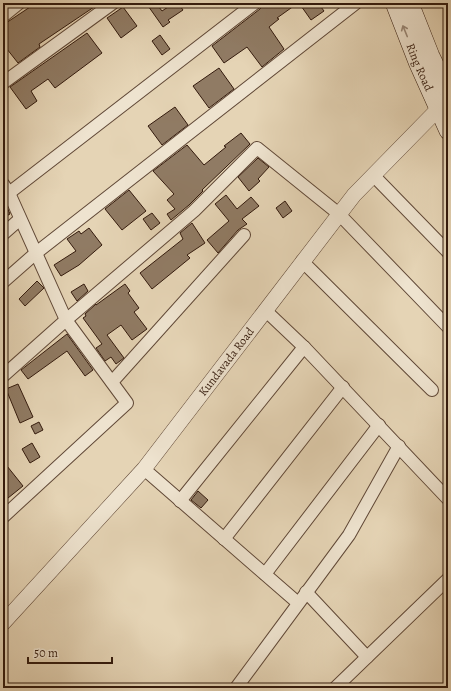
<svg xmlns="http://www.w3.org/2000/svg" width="451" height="691" viewBox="0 0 451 691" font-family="Alegreya,serif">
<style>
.building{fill:#907b64;stroke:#331a0d}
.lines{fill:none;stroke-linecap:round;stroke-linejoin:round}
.minor-casing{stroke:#604837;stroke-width:14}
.tertiary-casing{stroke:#604837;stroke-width:16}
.secondary-casing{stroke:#331a0d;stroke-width:18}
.minor{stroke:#eee3cf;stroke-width:12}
.tertiary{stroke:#eee3cf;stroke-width:15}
.secondary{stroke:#eee3cf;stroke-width:17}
.oneway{stroke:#9a8978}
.labels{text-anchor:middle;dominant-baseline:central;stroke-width:4;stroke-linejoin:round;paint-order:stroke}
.street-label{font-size:12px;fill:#331a0d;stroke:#eee3cf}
</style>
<rect width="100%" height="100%" fill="#e5d4b5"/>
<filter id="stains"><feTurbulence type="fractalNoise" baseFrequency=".005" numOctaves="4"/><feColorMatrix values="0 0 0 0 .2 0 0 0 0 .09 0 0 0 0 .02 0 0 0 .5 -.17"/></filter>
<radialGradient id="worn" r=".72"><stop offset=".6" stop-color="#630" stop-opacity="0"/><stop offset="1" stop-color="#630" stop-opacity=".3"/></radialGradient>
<g class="building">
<polygon points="36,3 100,3 39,44 40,47 18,63 3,44 3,25"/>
<polygon points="146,3 156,3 162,11 174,3 178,3 183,10 168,20 170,22 163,27"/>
<polygon points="264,3 298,3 277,18 279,19 269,27 284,49 262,67 247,47 224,63 212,46 260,9"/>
<polygon points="299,3 318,3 324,11 311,20"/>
<polygon points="123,7 137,26 121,38 107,18"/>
<polygon points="87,33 102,53 55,88 48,79 31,91 37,101 26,109 10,87"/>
<polygon points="160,35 170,49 162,55 152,41"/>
<polygon points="219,68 234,89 209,108 193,86"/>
<polygon points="175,107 188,125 162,145 148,126"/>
<polygon points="241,133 250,144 202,190 203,191 189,205 171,220 167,214 175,209 167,200 174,194 153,171 187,145 204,165 226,147 224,146"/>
<polygon points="258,158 269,167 258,179 260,181 249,191 238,177"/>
<polygon points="129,190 146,211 122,230 105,209"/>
<polygon points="226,195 237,209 251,197 259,206 242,219 247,224 238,230 218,253 207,240 229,221 215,204"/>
<polygon points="285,201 292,211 283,218 276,208"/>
<polygon points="6,205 10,214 3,218 3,207"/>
<polygon points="152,213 160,223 151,230 143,219"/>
<polygon points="192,223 205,243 187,255 190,258 152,289 140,273 183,239 180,233"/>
<polygon points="89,228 102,245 79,265 61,276 54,265 76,251 67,239 79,231 81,234"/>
<polygon points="37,281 44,288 25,306 19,299"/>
<polygon points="84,284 88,291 77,301 71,292"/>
<polygon points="125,284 130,291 128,293 139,308 134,312 147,329 132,340 121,325 107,335 124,358 116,364 111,357 105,361 96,348 102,344 83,318 86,316 85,314 96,304 96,305"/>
<polygon points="67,334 93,370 85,376 67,351 28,379 21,370"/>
<polygon points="18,384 33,417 20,423 6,389"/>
<polygon points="39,422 43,430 35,434 31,426"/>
<polygon points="32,443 40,457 30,463 22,449"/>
<polygon points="3,461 23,486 3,502"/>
<polygon points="198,491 208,500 201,508 191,500"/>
</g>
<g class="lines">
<defs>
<g id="minor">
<polyline points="3,16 19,3"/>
<polyline points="3,83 113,3"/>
<polyline points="373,175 448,252"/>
<polyline points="3,184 9,193 66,320 127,403 3,517"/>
<polyline points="9,193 255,3"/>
<polyline points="3,234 20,219"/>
<polyline points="302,261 432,390"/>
<polyline points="3,282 36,253 356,3"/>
<polyline points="265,310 304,347 448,499"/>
<polyline points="3,376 66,320 194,211 257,148 339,214 448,327"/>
<polyline points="112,382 244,235"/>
<polyline points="144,469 298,603"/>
<polyline points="180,501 304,347"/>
<polyline points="224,539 343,387"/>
<polyline points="265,574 379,425"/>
<polyline points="306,592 367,657"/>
<polyline points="236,688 349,535 399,446"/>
<polyline points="335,688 448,579"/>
</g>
<g id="tertiary">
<path id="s1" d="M3,623L144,469L354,195L448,99"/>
</g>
<g id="secondary">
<path id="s2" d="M394,3L417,62L448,131"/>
<polyline points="410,3 431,56 448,91"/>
</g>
</defs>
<use href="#minor" class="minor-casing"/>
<use href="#tertiary" class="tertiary-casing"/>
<use href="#secondary" class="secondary-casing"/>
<use href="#minor" class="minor"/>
<use href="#tertiary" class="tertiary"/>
<use href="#secondary" class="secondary"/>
</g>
<defs><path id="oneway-shaft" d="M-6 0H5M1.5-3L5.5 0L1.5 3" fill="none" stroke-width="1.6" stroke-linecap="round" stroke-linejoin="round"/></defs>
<use class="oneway" href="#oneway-shaft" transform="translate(405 31) rotate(-112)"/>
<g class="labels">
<g class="street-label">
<text stroke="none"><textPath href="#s2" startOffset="69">Ring Road</textPath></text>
<text stroke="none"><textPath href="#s1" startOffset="344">Kundavada Road</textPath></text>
</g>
</g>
<rect width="451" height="691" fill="none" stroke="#e5d4b5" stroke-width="16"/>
<rect x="4" y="4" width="443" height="683" fill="none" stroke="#331a0d" stroke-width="2"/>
<rect x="8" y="8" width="435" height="675" fill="none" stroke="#331a0d"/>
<path d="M28 657v6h84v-6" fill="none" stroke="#331a0d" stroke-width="2"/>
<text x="34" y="657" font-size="12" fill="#331a0d" stroke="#eee3cf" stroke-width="3" paint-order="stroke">50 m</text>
<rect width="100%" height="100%" filter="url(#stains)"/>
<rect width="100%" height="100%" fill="url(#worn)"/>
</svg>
